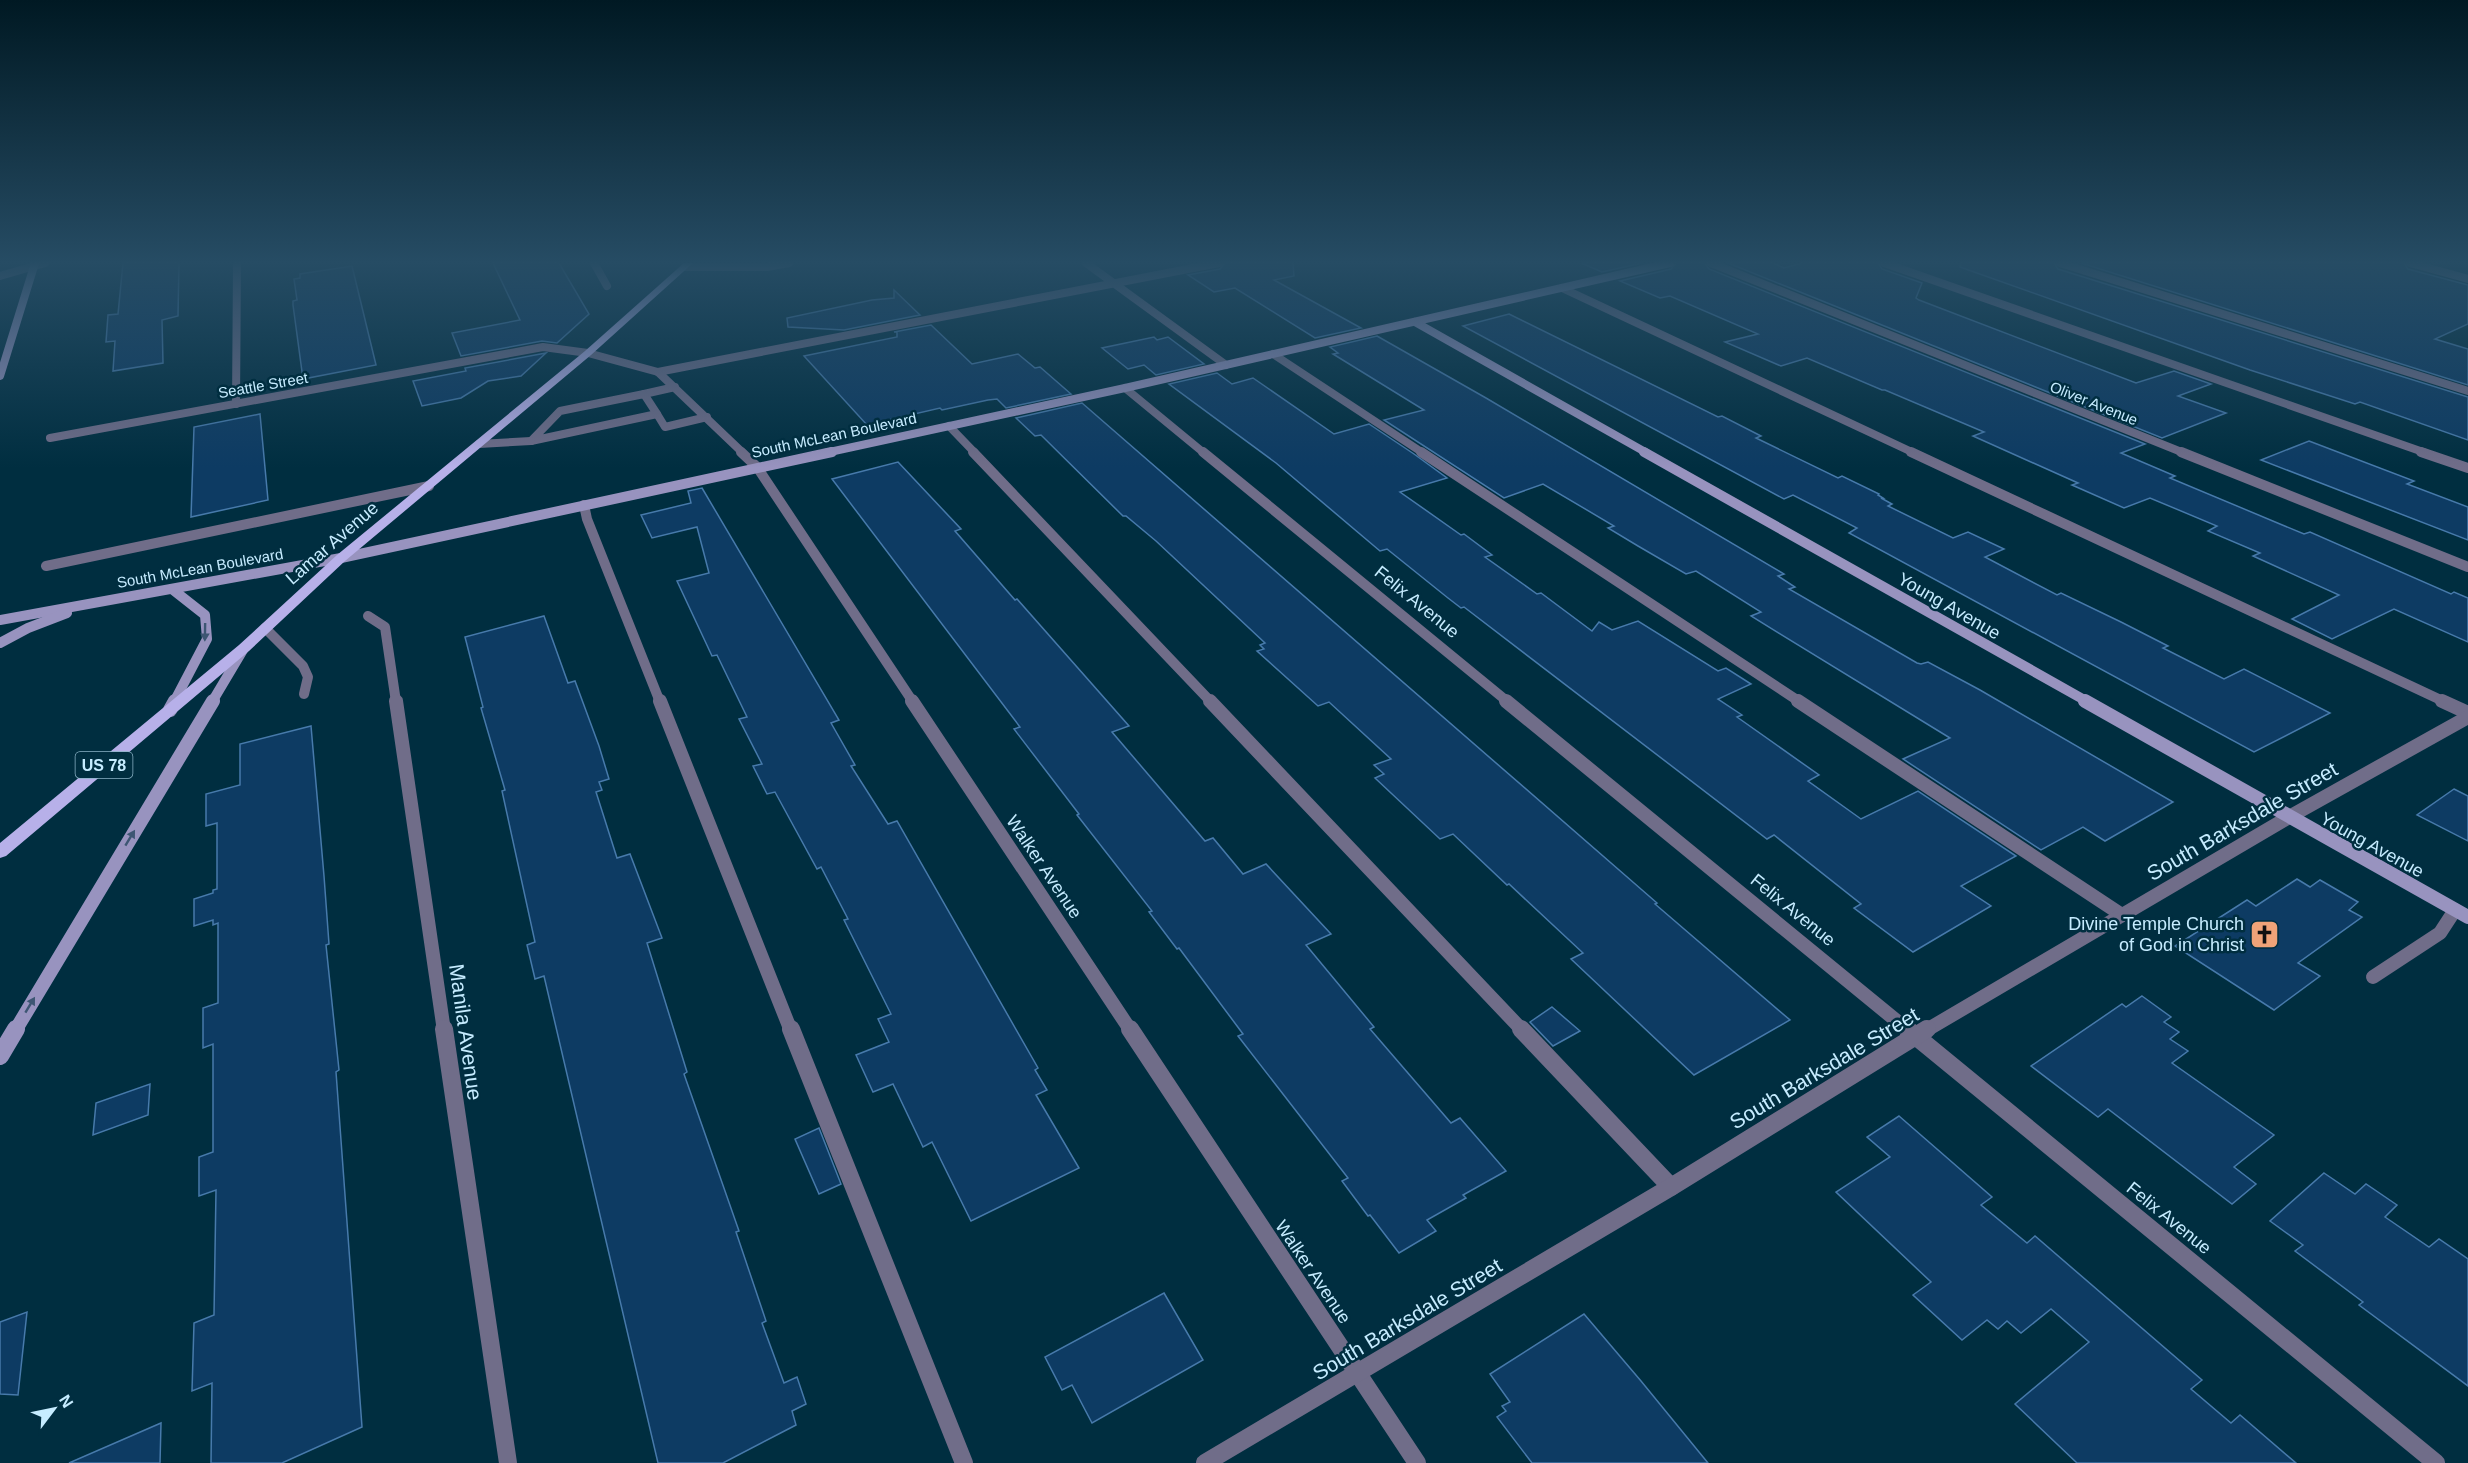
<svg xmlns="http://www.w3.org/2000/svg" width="2468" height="1463" viewBox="0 0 2468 1463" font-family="Arial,sans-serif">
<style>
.building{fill:#0d3b63;stroke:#477aab;stroke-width:1.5}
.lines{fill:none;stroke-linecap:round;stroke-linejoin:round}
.lane-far3{stroke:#706d89;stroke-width:8}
.lane-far2{stroke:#706d89;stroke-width:10}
.lane-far1{stroke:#706d89;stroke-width:14}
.lane{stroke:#706d89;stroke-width:18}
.street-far3{stroke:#706d89;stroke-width:8}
.street-far2{stroke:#706d89;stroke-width:10}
.street-far1{stroke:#706d89;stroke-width:14}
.street{stroke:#706d89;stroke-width:18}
.secondary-far3{stroke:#9893bf;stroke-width:8}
.secondary-far2{stroke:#9893bf;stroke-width:10}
.secondary-far1{stroke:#9893bf;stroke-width:14}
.secondary{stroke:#9893bf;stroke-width:18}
.primary{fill:#b7b0e9;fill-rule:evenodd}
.oneway{fill:#3d5673}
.labels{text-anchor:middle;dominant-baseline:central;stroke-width:5;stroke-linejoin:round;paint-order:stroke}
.far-street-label{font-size:15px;fill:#c6ecff;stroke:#002e40}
.shield{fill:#002e40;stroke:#8bb3c6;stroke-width:1.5}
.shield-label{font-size:16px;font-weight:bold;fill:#c6ecff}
.street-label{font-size:18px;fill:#c6ecff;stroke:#002e40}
.poi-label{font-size:18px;fill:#c6ecff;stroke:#002e40;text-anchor:end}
.near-street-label{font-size:21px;fill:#c6ecff;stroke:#002e40}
</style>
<rect width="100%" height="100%" fill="#002e40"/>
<g class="building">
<polygon points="123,263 179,263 178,316 162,320 163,363 113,371 115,341 106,342 108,315 118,314"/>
<polygon points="493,263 559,263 589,314 557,343 542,341 461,356 452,333 520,320"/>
<polygon points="1225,263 1293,263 1294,276 1274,280 1361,328 1315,338 1235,288 1214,292 1188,275 1220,269"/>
<polygon points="1581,263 1642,263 1602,272"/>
<polygon points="1676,263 1705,263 1709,269 2145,444 2121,453 2175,476 2170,478 2304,534 2310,532 2451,594 2454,592 2468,598 2468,642 2394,609 2332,639 2292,619 2339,595 2253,556 2260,553 2208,531 2217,526 2150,498 2124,508 2072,485 2078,483 1973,436 1984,432 1885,390 1882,390 1807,358 1781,366 1725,342 1758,334 1670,296 1660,298 1620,281 1671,269"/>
<polygon points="1728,263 1773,263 1784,268 1802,263 1878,263 1882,269 1922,283 1916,298 1919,300 2136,383 2174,371 2211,384 2178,396 2226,413 2162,438"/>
<polygon points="1961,263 2054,263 2058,269 2468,397 2468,440 2360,402 2355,404 2250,370 1960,267"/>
<polygon points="2081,263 2404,263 2408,269 2468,285 2468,324 2435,339 2468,349 2468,385"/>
<polygon points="352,266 376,365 303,379 293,305 293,301 297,300 294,279 300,278 300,274"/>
<polygon points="894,290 920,315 844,330 788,327 787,318 872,300 894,298"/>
<polygon points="1509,314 1718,417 1722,416 1761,436 1756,438 1838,478 1842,476 1879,494 1878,495 1883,498 1881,498 1892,504 1888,506 1953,538 1968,532 2004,549 1985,557 2057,595 2061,593 2121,622 2168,646 2163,648 2224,679 2244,669 2330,713 2254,752 1849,533 1857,528 1793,495 1784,499 1463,326"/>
<polygon points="931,325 972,364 1018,354 1035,368 1040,367 1071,394 1006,408 997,399 988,400 942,410 940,408 867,425 804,356 897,337 897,332 894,332"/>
<polygon points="1377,336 1486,398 1784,574 1778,576 1795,587 1789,589 1917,663 1921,664 1928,662 1980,690 2173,802 2105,841 2083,827 2041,850 1903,759 1950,738 1751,616 1761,612 1696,571 1686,574 1638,546 1608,528 1614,526 1543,484 1504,498 1384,420 1424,410 1333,354 1338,353 1330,347"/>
<polygon points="1154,337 1157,340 1168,337 1204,364 1156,375 1144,365 1128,369 1102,348"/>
<polygon points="546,353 521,376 488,381 461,398 422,406 413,381 466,371 465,368"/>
<polygon points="1217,373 1232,384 1253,378 1334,434 1369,424 1414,454 1447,478 1400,492 1461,535 1464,534 1492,555 1485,557 1537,594 1541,593 1592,631 1599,622 1612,630 1638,621 1718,671 1726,668 1751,684 1718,699 1742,715 1737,717 1819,775 1808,781 1861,819 1918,791 2016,856 1961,886 1991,906 1913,952 1854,908 1861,904 1774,835 1767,839 1464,607 1461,608 1448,598 1387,549 1380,551 1276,463 1169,384"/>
<polygon points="1082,403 1657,903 1655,904 1790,1020 1694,1075 1571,959 1583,953 1509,884 1507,885 1453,834 1440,839 1375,778 1384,774 1374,765 1391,759 1329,702 1318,706 1257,651 1264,649 1260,645 1265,643 1156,541 1126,516 1123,516 1041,435 1035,436 1016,418"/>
<polygon points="260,414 268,500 191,517 194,427"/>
<polygon points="2309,441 2414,481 2407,484 2468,507 2468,540 2261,460"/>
<polygon points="898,462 961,529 955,531 1015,600 1017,599 1129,726 1112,732 1205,841 1213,838 1243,874 1266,864 1331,934 1306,945 1374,1027 1370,1029 1451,1123 1460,1118 1506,1171 1463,1195 1466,1198 1427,1220 1436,1231 1399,1253 1370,1215 1368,1216 1342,1181 1348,1178 1238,1036 1243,1034 1179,948 1177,949 1149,912 1152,911 1077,815 1079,814 1014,729 1020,727 832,479"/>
<polygon points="702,488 839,720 831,723 855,765 851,766 888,824 897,821 1038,1068 1035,1070 1047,1090 1036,1095 1079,1168 971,1221 932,1142 923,1147 893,1084 873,1092 856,1055 889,1042 878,1019 891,1014 844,920 848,919 821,867 817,869 775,792 767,794 753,766 762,764 739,719 747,717 717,655 712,656 677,581 709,573 697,527 652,538 641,515 691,503 688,491"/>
<polygon points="544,616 568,683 575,681 599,746 609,779 599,782 602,790 596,792 617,858 630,854 662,938 647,943 687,1072 684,1074 739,1231 736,1232 766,1321 762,1323 784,1383 797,1377 806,1404 792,1411 796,1425 723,1463 658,1463 544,976 535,979 527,945 535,942 502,791 505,790 481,708 483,707 465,637"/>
<polygon points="311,726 324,876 329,944 326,945 339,1070 336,1072 362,1427 282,1463 211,1463 212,1383 192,1391 194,1323 214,1315 216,1190 199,1196 199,1157 213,1152 213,1044 203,1048 203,1008 218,1003 218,923 213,925 213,920 194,926 194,899 213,893 213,890 217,889 217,823 206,826 206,794 240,785 240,744"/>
<polygon points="2454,789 2468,796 2468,841 2417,815"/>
<polygon points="2297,879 2310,887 2320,880 2358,902 2349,910 2362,917 2298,963 2320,976 2274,1010 2175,946 2247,900 2256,906"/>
<polygon points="2142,996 2171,1017 2164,1022 2179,1032 2170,1039 2188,1051 2172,1063 2274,1135 2234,1167 2256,1184 2232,1204 2108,1109 2098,1117 2031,1066 2122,1004 2126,1007"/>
<polygon points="1552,1007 1580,1031 1553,1046 1530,1022"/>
<polygon points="150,1084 148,1115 93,1135 96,1103"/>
<polygon points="1899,1116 1992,1197 1981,1205 2027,1243 2035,1236 2202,1380 2191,1389 2231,1423 2240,1415 2296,1463 2077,1463 2015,1404 2089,1342 2051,1309 2021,1333 2007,1321 1998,1329 1987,1320 1962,1340 1913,1295 1931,1282 1836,1192 1890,1157 1867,1137"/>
<polygon points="819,1128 841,1184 819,1194 795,1139"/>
<polygon points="2324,1173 2355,1194 2366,1184 2397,1205 2385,1217 2429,1247 2439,1239 2468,1259 2468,1386 2359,1305 2363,1302 2295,1251 2303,1245 2270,1221"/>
<polygon points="1164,1293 1203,1360 1092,1423 1072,1385 1062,1390 1045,1357"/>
<polygon points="27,1312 18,1395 0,1394 0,1322"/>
<polygon points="1584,1314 1641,1381 1708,1463 1532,1463 1497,1417 1506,1411 1502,1406 1510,1402 1490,1374"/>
<polygon points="161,1423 160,1463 69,1463"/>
</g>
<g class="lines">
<g class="lane-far3">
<polyline points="1884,263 2426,453"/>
<polyline points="1562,288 1914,453"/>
<polyline points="1273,354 1423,453"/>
<polyline points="644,394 675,387"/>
<polygon points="644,394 657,414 531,441 560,411"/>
<polyline points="657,414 665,427 707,417"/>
<polyline points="949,426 975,453"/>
<polyline points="479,444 531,441"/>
</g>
<g class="lane-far2">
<polyline points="973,452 1211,702"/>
<polyline points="1421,452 1800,702"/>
<polyline points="1911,452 2445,702"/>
<polyline points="2421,452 2468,468"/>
<polyline points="584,505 587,519 660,702"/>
<polyline points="265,628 303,666 308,677 304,694"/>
</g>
<g class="lane-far1">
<polyline points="660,701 791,1031"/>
<polyline points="1210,701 1523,1031"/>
<polyline points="1798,701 2122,915"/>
<polyline points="2442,701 2468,713"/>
<polyline points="2373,977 2440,933 2455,910"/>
</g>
<g class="lane">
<polyline points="791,1029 964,1463"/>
<polyline points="1521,1029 1671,1187"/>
</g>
<g class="street-far3">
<polyline points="594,263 607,286"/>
<polyline points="1086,263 1226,365"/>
<polyline points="1711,263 2184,453"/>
<polyline points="2060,263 2468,391"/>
<polyline points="2410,263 2468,279"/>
<polyline points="685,267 767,267 789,263"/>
<polyline points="0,276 45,263"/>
<polyline points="658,372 1219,263"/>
<polyline points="1125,388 1204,453"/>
<polyline points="236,404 237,263"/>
<polyline points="50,438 543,347 588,353 658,372 743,453"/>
</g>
<g class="street-far2">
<polyline points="741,452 757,467 913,702"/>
<polyline points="1203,452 1508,702"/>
<polyline points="2181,452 2468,567"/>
<polyline points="46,566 429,486"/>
<polyline points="368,616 385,627 396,702"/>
</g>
<g class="street-far1">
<polyline points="396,701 444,1031"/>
<polyline points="912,701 1131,1031"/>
<polyline points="1506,701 1909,1031"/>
<polyline points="1925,1031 2289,817 2468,717"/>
</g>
<g class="street">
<polyline points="444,1029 508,1463"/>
<polyline points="1130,1029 1417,1463"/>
<polyline points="1907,1029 2436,1463"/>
<polyline points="1205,1463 1671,1187 1927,1029"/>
</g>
<g class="secondary-far3">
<polyline points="1415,322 1647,453"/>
<polyline points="0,376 35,263"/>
<polyline points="825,453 1125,388 1670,263"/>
</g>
<g class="secondary-far2">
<polyline points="1644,452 2088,702"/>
<polyline points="172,589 205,615 207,639 174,702"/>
<polyline points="0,620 341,558 832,452"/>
<polyline points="0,643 28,628 67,613"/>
<polyline points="212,702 243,650"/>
</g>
<g class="secondary-far1">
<polyline points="2085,701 2468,917"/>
<polyline points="170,710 175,701"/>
<polyline points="15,1031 213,701"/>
</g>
<polyline class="secondary" points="0,1056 16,1029"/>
<polygon class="primary" points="684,263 693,263 591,355 345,561 249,651 6,856 0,858 0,843 239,645 337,555 585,351"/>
</g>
<defs><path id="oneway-solid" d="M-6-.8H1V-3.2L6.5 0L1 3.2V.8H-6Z" transform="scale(1.5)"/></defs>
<g class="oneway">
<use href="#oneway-solid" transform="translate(205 632) rotate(91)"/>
<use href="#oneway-solid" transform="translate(130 838) rotate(-59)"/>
<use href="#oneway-solid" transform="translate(30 1005) rotate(-59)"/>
</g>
<linearGradient id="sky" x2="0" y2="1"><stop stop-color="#001923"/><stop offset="0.56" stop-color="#264c64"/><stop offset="1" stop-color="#264c64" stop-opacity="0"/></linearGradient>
<rect width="2468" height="468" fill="url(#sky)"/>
<defs>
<symbol id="church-square" viewBox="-11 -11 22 22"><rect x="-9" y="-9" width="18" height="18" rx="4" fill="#efa378" stroke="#002e40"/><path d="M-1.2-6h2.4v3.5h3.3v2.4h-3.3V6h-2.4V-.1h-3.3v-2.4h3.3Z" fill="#111"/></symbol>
</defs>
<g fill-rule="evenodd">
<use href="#church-square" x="2248" y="918" width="33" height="33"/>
</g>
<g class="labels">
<g class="far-street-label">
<text transform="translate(263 385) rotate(-10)">Seattle Street</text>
<text transform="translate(2094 403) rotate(22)">Oliver Avenue</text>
<text transform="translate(834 435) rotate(-12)">South McLean Boulevard</text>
<text transform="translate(200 568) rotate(-10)">South McLean Boulevard</text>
</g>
<rect class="shield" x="75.5" y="752" width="57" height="26" rx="4.5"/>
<g class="shield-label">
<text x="104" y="765">US 78</text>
</g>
<g class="street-label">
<text transform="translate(332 543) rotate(-41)">Lamar Avenue</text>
<text transform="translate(1417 602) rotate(39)">Felix Avenue</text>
<text transform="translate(1949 606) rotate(30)">Young Avenue</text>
<text transform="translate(2372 845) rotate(29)">Young Avenue</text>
<text transform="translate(1044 867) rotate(56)">Walker Avenue</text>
<text transform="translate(1793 910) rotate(39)">Felix Avenue</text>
<text transform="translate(2169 1218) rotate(39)">Felix Avenue</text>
<text transform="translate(1313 1272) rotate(56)">Walker Avenue</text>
</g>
<g class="poi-label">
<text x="2244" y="924">Divine Temple Church<tspan x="2244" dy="21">of God in Christ</tspan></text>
</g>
<g class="near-street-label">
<text transform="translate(2242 821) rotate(-30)">South Barksdale Street</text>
<text transform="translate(466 1032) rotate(82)">Manila Avenue</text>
<text transform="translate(1824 1068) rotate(-31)">South Barksdale Street</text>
<text transform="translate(1407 1319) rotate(-31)">South Barksdale Street</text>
</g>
</g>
<g transform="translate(54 1409) rotate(58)" stroke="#002e40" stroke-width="4.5" paint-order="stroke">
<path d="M0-4.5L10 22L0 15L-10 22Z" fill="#c6ecff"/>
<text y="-9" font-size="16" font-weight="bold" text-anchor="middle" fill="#c6ecff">N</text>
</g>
</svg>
